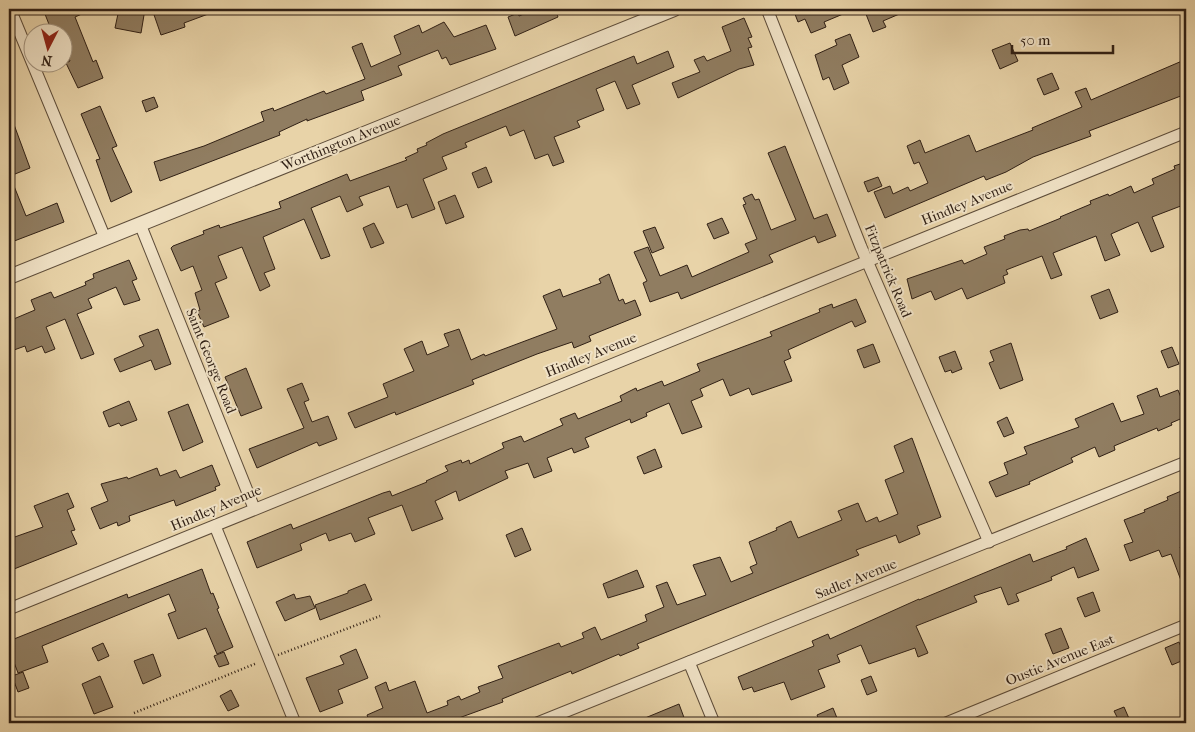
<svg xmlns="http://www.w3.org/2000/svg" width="1195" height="732" viewBox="0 0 1195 732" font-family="'IM FELL French Canon',serif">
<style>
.building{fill:#907d61;stroke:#302015}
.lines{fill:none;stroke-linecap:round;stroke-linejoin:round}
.minor-casing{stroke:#5e4d3a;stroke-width:13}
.tertiary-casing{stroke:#5e4d3a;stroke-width:16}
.path{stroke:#302015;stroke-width:2.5;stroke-dasharray:1 2.5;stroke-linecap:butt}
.minor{stroke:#f0e2c6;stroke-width:11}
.tertiary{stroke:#f0e2c6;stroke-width:14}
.labels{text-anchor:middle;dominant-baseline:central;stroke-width:4;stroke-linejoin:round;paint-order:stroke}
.street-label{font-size:14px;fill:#302015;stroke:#f0e2c6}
</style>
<rect width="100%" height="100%" fill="#e8d3a8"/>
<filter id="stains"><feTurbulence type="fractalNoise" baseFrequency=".004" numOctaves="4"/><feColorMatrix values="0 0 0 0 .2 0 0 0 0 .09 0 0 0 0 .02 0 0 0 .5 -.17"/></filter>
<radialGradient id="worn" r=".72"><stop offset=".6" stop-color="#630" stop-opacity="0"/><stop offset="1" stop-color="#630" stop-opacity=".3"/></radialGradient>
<g class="building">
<polygon points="43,9 93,9 75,17 93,62 96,60 103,78 78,88 66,63 70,61 62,40 62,32 52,32"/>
<polygon points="119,9 145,9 141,33 115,28"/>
<polygon points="152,9 218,9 219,10 184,23 185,27 161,35"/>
<polygon points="536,9 555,9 558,17 515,36 508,17 518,13 519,16"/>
<polygon points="793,9 855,9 824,22 826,27 811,33 805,19 798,22"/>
<polygon points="864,9 911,9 883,21 886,27 873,32"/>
<polygon points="744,18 752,37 748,38 752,47 748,48 754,65 739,69 678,98 672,83 700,72 694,60 704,56 707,61 731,51 722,27"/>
<polygon points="444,22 454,37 486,25 496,49 450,65 446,57 442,59 438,50 398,66 402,75 361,91 364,100 307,121 307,119 279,132 280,135 160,181 154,162 204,146 264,121 261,112 273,108 274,111 324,91 326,94 365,79 352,47 362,43 371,67 401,54 394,36 419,25 422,33"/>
<polygon points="850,34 859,57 842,65 849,83 834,90 829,77 823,80 815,55 837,45 835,40"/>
<polygon points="1010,43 1018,61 1000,69 992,50"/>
<polygon points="668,51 674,67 632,85 640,104 627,109 615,81 596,89 604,110 577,121 580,127 554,137 564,162 553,166 548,154 535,159 524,130 510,136 506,126 465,143 467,147 442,157 447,169 423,179 435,209 412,218 407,204 397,208 389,186 359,197 363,205 347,212 340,196 311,208 330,256 321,259 304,219 263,237 275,269 264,273 270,286 260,291 242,247 218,256 227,278 215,283 229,317 204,327 197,311 200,310 195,293 202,290 193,266 181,271 171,248 173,246 204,234 203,231 219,225 220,228 281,208 279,202 347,174 350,181 407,160 405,158 418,152 417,149 427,145 426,143 443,134 634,56 637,64"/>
<polygon points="1182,61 1186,70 1186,94 1089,131 1091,136 1033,157 1006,172 986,180 984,176 885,218 874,192 890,186 893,194 908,187 910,191 928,183 919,162 914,164 907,146 920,140 925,153 969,135 976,152 1033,130 1032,128 1082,107 1075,92 1086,88 1091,100"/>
<polygon points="1052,73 1059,89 1044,95 1037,79"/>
<polygon points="154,97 158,107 146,112 142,101"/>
<polygon points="100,106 117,146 112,148 132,192 111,202 96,160 100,159 81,114"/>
<polygon points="9,111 30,168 10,176 26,216 57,203 64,222 9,243 9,216 14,214 9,202"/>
<polygon points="785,146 814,219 827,214 836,236 818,243 815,236 769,255 773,262 681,299 678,292 650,302 643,283 647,281 634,252 648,247 660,276 687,265 692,277 749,252 745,244 757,239 743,205 746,204 743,198 752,194 755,200 759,199 771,230 796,220 768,153"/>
<polygon points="1186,162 1186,204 1152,217 1164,247 1151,252 1138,222 1111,234 1120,255 1105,261 1096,236 1053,253 1062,275 1051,279 1042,256 1006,270 1008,274 1003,276 1005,283 967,299 962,288 935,300 931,291 912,299 907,279 962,260 964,264 987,254 984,247 1005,239 1004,236 1020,230 1028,229 1029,231 1061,218 1060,217 1091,204 1090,201 1108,194 1109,196 1131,186 1134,193 1154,184 1152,179 1175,169 1174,166"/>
<polygon points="486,167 492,182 478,188 472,173"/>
<polygon points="878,177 882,186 868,192 864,182"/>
<polygon points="455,195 464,217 446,224 438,202"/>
<polygon points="722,218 729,233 714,239 707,224"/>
<polygon points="374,223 384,243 371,248 363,228"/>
<polygon points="655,227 664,248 652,253 643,231"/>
<polygon points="129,260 137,279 132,281 140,300 124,305 116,287 88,299 92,308 77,314 94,354 81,359 65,319 46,327 55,349 45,353 42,346 27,352 25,346 14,350 9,337 9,321 35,310 31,300 51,292 54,298 86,285 85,282 94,278 93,274"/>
<polygon points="609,274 619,301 623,299 625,304 635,300 641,315 589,336 591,341 574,348 572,342 537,354 472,380 474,384 396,415 395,412 355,428 348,413 388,397 383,384 414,371 404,349 422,341 427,355 449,346 444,334 459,329 471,360 484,354 485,356 557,329 543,296 560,289 563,297 601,283 599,279"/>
<polygon points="1109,289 1118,312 1100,319 1091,296"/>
<polygon points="856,299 866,322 855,327 852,321 788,350 791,358 784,361 792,381 752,395 749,388 730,396 723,379 700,389 703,396 691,401 702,427 682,434 669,403 646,413 647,416 631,423 630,419 585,438 589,447 574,453 572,448 547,458 552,471 534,478 528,463 505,471 508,478 459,501 456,491 435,501 443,519 412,531 402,505 368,518 375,534 355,542 351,533 329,541 326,533 300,544 302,550 257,568 247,542 291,524 293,529 383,493 390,491 392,496 427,482 426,481 448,471 445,466 461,460 462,463 469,460 470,464 504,448 502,443 521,436 524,442 563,425 560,419 575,413 578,419 622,401 620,396 636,388 637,391 662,381 664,386 700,371 697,364 772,336 770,332 820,312 819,309 832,304 833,308"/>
<polygon points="158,329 171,364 155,370 151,360 120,372 114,359 144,346 139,336"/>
<polygon points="1011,343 1023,380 1000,389 989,363 994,361 990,351"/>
<polygon points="873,344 880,362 864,368 857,350"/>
<polygon points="1172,347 1179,364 1168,368 1161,351"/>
<polygon points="955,351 962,369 952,373 951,370 945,372 939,357"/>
<polygon points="246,368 262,408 241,416 225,377"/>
<polygon points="302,383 309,400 304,402 312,422 328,416 337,439 319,446 317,442 257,468 249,449 304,428 287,389"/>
<polygon points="1157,388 1160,397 1178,390 1186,410 1183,414 1185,417 1171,423 1172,425 1158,431 1157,428 1114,446 1115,450 1099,457 1095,447 1071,458 1073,462 1029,482 1030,484 996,497 989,482 1008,474 1004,463 1027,454 1024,447 1079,427 1075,419 1113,403 1121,422 1144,414 1137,396"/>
<polygon points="129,401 137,420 121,426 119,423 109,427 103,412"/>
<polygon points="188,404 203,442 183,451 168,412"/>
<polygon points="1007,417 1014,433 1004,437 997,422"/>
<polygon points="912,438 941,517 917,526 920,534 899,543 896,535 856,550 859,555 637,644 639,648 620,656 619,654 572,674 571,671 502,699 503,702 445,723 370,723 367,715 383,708 375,687 386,682 389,691 415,681 427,713 448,705 447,701 459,696 461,700 480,692 478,687 503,678 498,666 559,643 561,647 584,638 582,633 595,627 601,640 647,621 645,615 664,607 656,586 667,582 677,605 706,595 693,565 720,557 731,582 753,573 750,567 757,564 749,542 777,530 776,528 791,521 798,538 842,520 838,511 858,503 866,522 877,517 879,522 898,514 885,480 904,472 894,446"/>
<polygon points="655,449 662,467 644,474 637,457"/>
<polygon points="212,465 220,485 215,487 216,490 176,506 174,500 129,516 130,521 118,526 117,522 100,529 91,508 108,501 101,484 127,477 128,479 157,468 160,476 176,470 180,478"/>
<polygon points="1186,489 1186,544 1180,547 1186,562 1185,591 1171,554 1162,557 1159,550 1130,561 1124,545 1133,542 1124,520 1145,512 1144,510 1168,500 1167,497"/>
<polygon points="68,493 74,507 67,510 75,530 71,531 77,544 9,571 9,539 43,527 34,506"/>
<polygon points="522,528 531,550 515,557 506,535"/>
<polygon points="1086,538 1099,570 1078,578 1074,567 1051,577 1052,580 1016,594 1019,601 1008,605 1001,587 974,596 977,602 916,626 928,653 918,657 915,648 869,664 861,645 837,655 840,662 818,670 825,687 791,700 784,682 754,692 752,687 743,690 738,677 814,646 812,641 828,634 830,639 919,599 919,600 1030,554 1033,562 1067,549 1066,547"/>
<polygon points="202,569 211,594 213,593 219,608 217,609 233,647 217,654 206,628 178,639 168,614 176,611 169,594 42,646 48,662 18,673 9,649 9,641 127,594 128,598"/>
<polygon points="637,570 644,587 608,598 603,584"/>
<polygon points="365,584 372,600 320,620 315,605 348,593 348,591"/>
<polygon points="1093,592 1100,611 1085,617 1077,598"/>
<polygon points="294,594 296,599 310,596 315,608 285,621 276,602"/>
<polygon points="1061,628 1069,648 1053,654 1045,634"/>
<polygon points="1179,642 1186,659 1172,665 1165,648"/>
<polygon points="103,643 109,656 98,661 92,648"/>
<polygon points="356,649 368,678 338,690 343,703 320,712 306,678 344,664 340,656"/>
<polygon points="224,652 229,664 219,667 214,656"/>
<polygon points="153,654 161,676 143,684 134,661"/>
<polygon points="23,672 29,688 18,692 12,676"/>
<polygon points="100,676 113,707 94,714 82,684"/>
<polygon points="871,676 877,691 867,695 861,680"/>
<polygon points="231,690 239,706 228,711 220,696"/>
<polygon points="679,704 686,723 633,723"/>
<polygon points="1124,707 1131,723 1120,723 1114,711"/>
<polygon points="833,708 839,723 820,723 817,715"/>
</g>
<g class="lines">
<defs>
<g id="minor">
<polyline points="10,9 105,238"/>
<polyline points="767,9 861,247 989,542"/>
<polyline points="140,224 254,508"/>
<polyline points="215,526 295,723"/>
<polyline points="9,609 1186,132"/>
<polyline points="689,662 714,723"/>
<polyline points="537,723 1186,462"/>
<polyline points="946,723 1186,625"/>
</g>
<polyline id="tertiary" points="9,277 674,9"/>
</defs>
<use href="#minor" class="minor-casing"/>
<use href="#tertiary" class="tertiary-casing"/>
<g class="path">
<polyline points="278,655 380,616"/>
<polyline points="134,713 257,663"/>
</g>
<use href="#minor" class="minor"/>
<use href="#tertiary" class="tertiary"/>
</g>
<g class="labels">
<g class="street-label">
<text transform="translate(341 143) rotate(-22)">Worthington Avenue</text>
<text transform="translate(967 203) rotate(-22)">Hindley Avenue</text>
<text transform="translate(888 271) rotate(67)">Fitzpatrick Road</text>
<text transform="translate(591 355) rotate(-22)">Hindley Avenue</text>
<text transform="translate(211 361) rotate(68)">Saint George Road</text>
<text transform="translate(216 508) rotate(-23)">Hindley Avenue</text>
<text transform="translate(856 579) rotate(-22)">Sadler Avenue</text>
<text transform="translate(1060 660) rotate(-22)">Oustic Avenue East</text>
</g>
</g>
<rect width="1195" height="732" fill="none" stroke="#e8d3a8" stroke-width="30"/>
<rect x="10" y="10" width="1175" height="712" fill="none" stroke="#302015" stroke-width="2.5"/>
<rect x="15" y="15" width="1165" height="702" fill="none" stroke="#302015"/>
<g transform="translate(48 48) rotate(186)"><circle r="24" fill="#f0e2c6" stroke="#a3947f"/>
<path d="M0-4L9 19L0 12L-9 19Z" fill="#8f2418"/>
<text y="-8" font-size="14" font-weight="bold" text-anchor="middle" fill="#302015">N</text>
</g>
<path d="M1012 45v8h101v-8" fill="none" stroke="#302015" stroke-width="2.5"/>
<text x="1020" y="45" font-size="15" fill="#302015" stroke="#f0e2c6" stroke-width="4" paint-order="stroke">50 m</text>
<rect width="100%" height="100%" filter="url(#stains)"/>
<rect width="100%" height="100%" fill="url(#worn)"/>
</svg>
